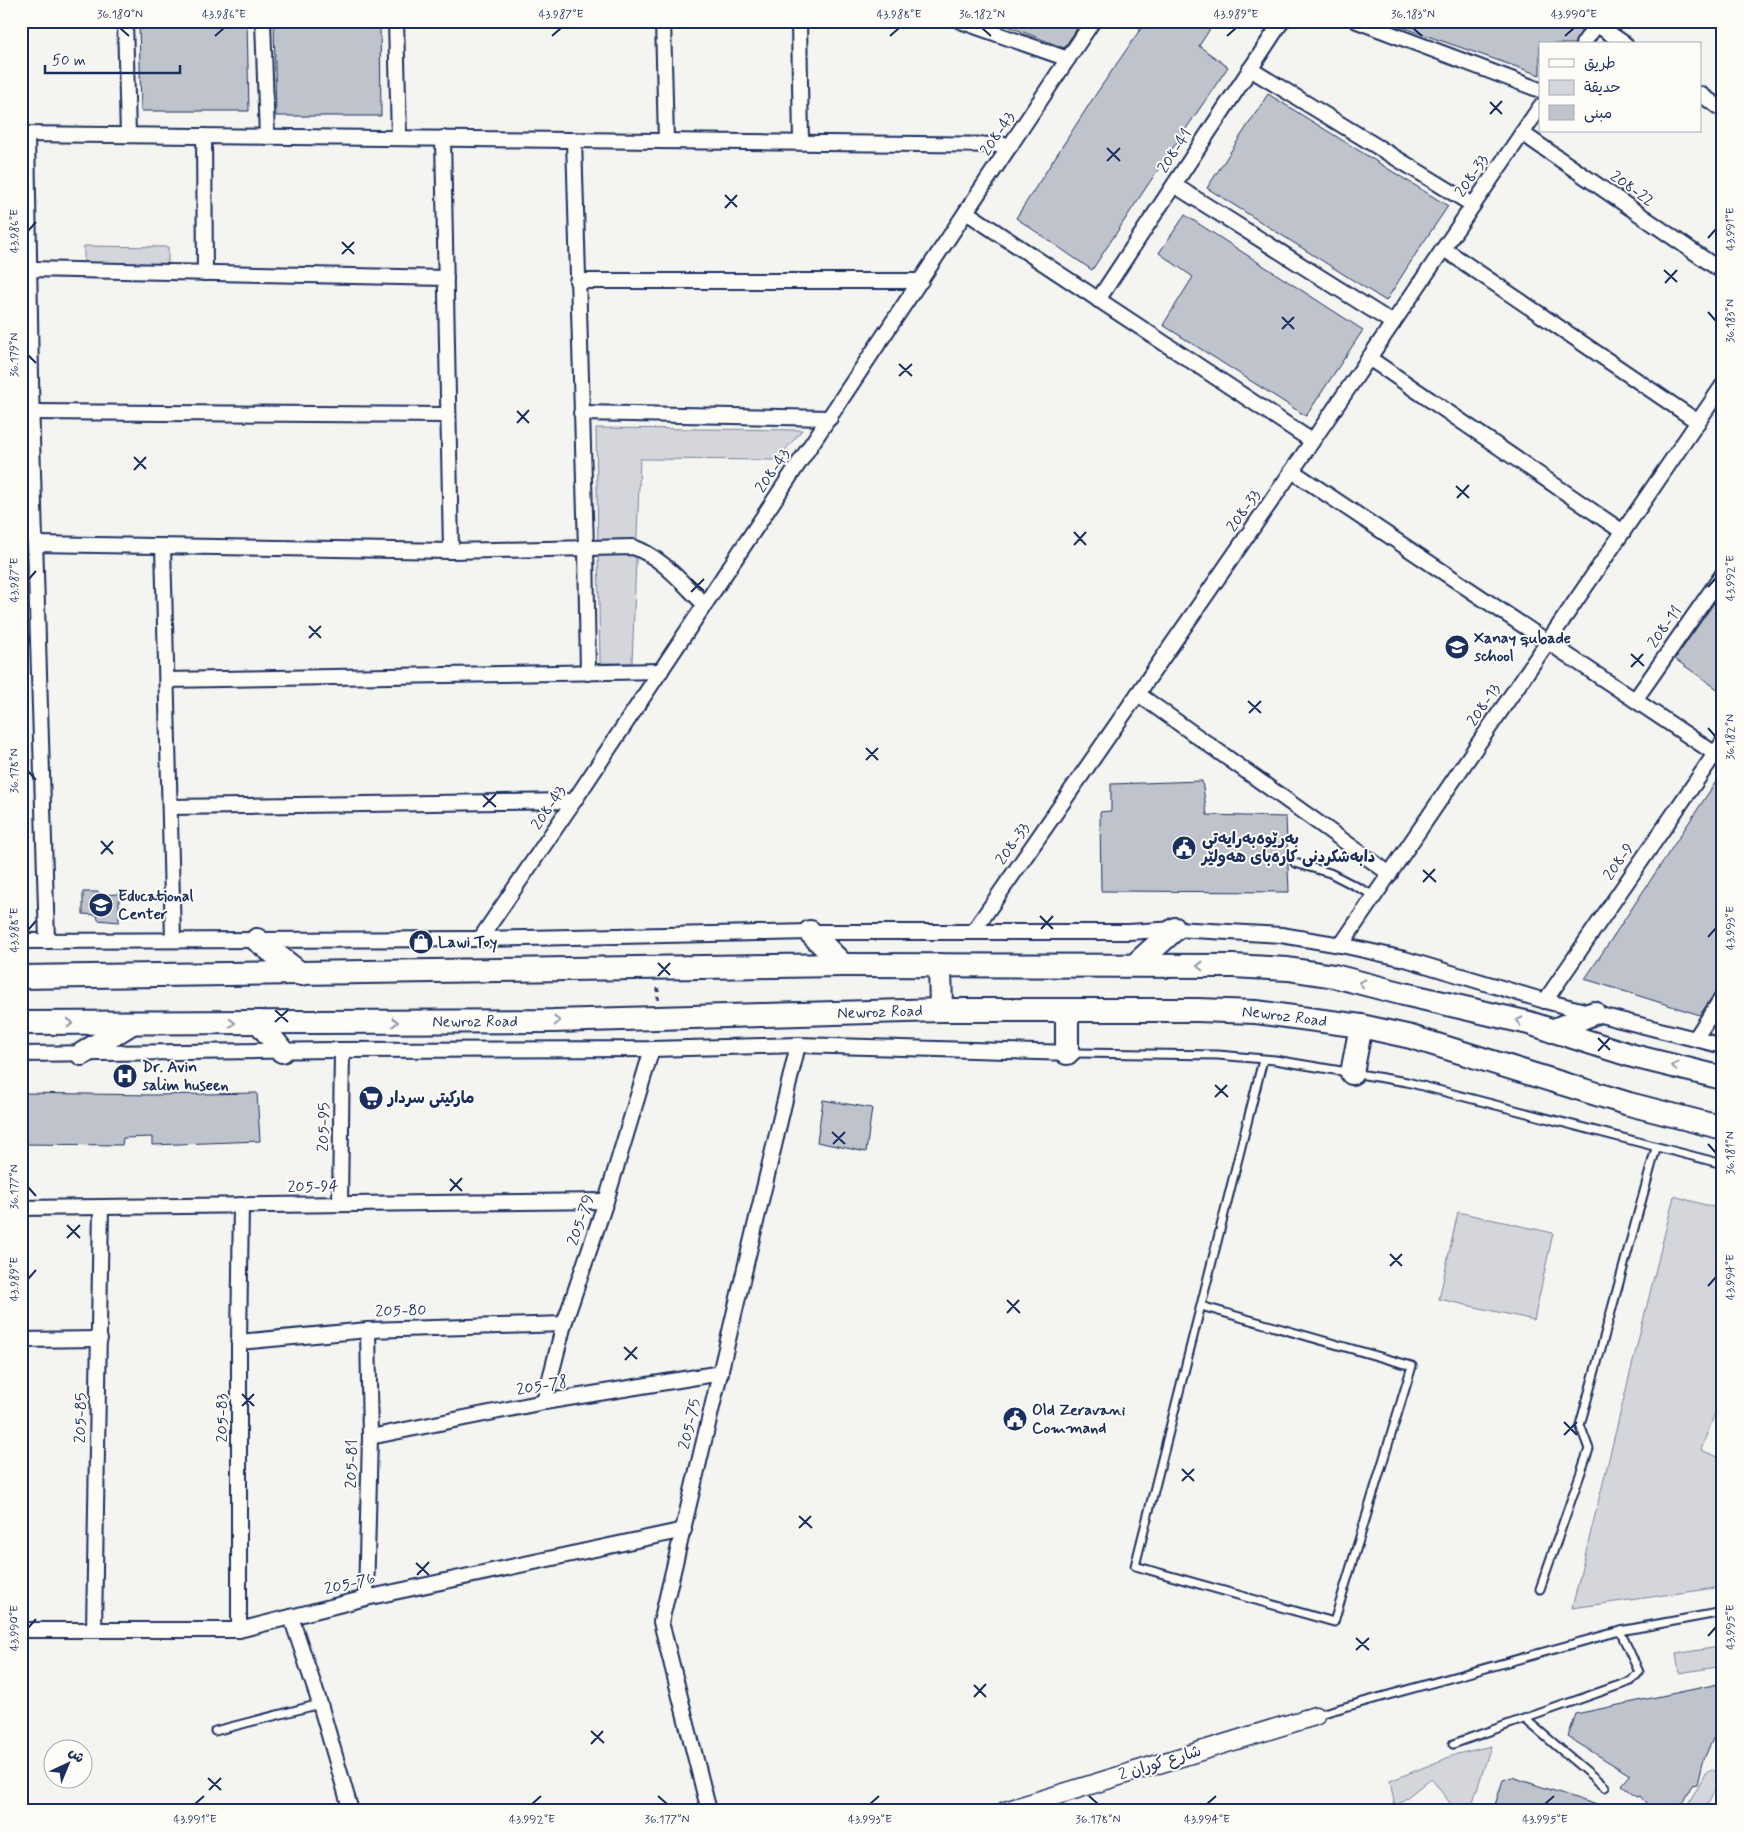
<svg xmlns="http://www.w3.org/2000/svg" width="1744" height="1832" viewBox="0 0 1744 1832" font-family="Mynerve,'Playpen Sans Arabic',sans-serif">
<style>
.green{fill:#d4d6db;stroke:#78829c}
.building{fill:#bfc3cc;stroke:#1b2f5e}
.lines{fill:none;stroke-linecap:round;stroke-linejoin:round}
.service-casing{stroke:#1b2f5e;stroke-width:11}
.minor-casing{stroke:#1b2f5e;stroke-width:18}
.tertiary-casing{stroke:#1b2f5e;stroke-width:21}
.primary-casing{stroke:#1b2f5e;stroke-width:26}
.path{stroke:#1b2f5e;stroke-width:3;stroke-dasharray:4 4;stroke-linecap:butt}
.service{stroke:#fdfcf7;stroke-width:7}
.minor{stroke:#fdfcf7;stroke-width:14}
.tertiary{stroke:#fdfcf7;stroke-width:18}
.primary{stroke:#fdfcf7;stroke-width:22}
.oneway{stroke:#8c96aa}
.ticks{fill:none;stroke:#1b2f5e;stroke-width:2}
.labels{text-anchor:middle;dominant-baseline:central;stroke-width:4;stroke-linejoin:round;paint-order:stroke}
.street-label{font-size:16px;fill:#1b2f5e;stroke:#fdfcf7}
.poi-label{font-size:16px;font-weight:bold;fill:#1b2f5e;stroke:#fdfcf7;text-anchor:start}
.neatline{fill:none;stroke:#1b2f5e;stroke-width:2}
.ticks-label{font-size:12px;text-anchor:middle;fill:#1b2f5e}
</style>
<rect width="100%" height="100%" fill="#f4f4f1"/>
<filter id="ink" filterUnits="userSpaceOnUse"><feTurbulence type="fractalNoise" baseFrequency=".02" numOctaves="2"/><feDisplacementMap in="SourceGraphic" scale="10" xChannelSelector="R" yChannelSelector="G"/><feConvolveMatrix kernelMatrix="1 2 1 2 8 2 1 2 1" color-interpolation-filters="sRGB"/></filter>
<g filter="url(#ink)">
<g class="green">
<polygon points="84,246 168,247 168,266 84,265"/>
<polygon points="596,428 802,430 777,460 640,459 632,663 600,663"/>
<polygon points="1674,1196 1723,1210 1723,1392 1701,1450 1723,1459 1723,1587 1572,1608"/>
<polygon points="1458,1212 1553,1233 1534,1320 1439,1299"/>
<polygon points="1723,1646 1723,1666 1679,1673 1676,1654"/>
<polygon points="1491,1746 1470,1811 1456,1811 1431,1778 1395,1807 1390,1781 1457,1754"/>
<polygon points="1712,1769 1719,1775 1717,1785 1705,1811 1684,1811 1706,1772"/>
</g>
<g class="building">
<polygon points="139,21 247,21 249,111 141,111"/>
<polygon points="274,21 380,21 381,116 276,116"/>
<polygon points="995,21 1082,21 1064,48"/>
<polygon points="1146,21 1215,21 1199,46 1228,67 1147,186 1092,270 1016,218 1094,97"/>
<polygon points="1394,21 1588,21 1574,44 1540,44 1540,75 1393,24"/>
<polygon points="1268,94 1448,206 1417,252 1386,301 1207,188"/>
<polygon points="1185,215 1363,330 1306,416 1163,325 1193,277 1159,253"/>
<polygon points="1723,590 1723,693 1675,659"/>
<polygon points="1723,771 1723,985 1721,988 1716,991 1700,1015 1585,979"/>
<polygon points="1202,781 1207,815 1286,817 1289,892 1101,891 1100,812 1111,811 1111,784"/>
<polygon points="83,892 99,892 99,895 119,894 119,922 98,920 97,915 83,914"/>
<polygon points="21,1093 152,1095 257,1093 260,1141 152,1145 152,1137 123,1138 122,1145 21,1144"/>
<polygon points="823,1100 872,1108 866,1152 817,1142"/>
<polygon points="1723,1683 1723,1724 1713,1739 1702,1763 1697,1784 1692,1785 1679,1809 1669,1808 1668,1811 1655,1811 1650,1808 1640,1796 1637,1797 1622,1785 1630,1775 1568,1737 1576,1714"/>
<polygon points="1512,1777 1606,1808 1605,1811 1493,1811 1503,1780"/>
</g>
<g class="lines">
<defs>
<g id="service">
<polyline points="1295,863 1330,873 1375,896"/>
<polyline points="1077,1053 1218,1055 1275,1060 1407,1082 1723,1164"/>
<polyline points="1201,1306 1412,1366 1334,1622 1135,1566 1263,1060"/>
<polyline points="1540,1589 1589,1449 1580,1425 1656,1148"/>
<polyline points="1316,1715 1620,1631 1723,1612"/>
<polyline points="1525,1719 1605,1787"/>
<polyline points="215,1731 320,1704"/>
<polyline points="1453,1744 1631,1681 1639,1672 1620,1631"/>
</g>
<g id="minor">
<polyline points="125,21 128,135"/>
<polyline points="263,21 267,137"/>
<polyline points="396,21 399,138"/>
<polyline points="663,21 666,141"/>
<polyline points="799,21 801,142"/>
<polyline points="960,21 1068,59"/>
<polyline points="1357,21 1540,90"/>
<polyline points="1596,24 1625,44"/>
<polyline points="1583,44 1599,21"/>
<polyline points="1250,69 1473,205"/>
<polyline points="1700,94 1723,110"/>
<polyline points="1522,133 1723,272"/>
<polyline points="21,134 1011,145"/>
<polyline points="27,134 32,439 47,941"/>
<polyline points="204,136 205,273"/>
<polyline points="443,138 451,551"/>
<polyline points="574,140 586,548 588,673"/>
<polyline points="1174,185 1393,323"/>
<polyline points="966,212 1312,441"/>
<polyline points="1444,249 1698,422"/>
<polyline points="29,269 446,278"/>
<polyline points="577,281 921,281"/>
<polyline points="1098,300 1282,21"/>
<polyline points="1369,358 1623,532"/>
<polyline points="32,412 448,415"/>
<polyline points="581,413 830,418"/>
<polyline points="1292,471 1723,759"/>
<path d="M35,544L451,551L633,547C662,557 683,584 705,605"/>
<polyline points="163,546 173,939"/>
<polyline points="167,680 661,671"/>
<polyline points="1138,694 1390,874"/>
<polyline points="1635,700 1723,574"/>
<polyline points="170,807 574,801"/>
<polyline points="973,932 1292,471 1540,107"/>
<polyline points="480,939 574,801 1093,21"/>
<polyline points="21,941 480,939 810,932 1129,932 1175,929 1281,935 1341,945 1405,959 1545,1001 1723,1046"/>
<polyline points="1341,945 1723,385"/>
<polyline points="1545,1001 1723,742"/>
<polyline points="1695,1039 1723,996"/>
<polyline points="21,1054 335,1050 652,1049 798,1045 1073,1053"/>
<polyline points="340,1204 342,1050"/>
<polyline points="21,1208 606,1201"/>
<polyline points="21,1340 100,1339"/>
<polyline points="239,1342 368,1330 564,1324"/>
<polyline points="544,1402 564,1324 606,1201 652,1049"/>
<polyline points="370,1437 544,1402 721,1373"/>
<polyline points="366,1598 370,1437 368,1330"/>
<polyline points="291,1617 320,1704 351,1811"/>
<polyline points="21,1630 239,1630 366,1598 684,1530"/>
<polyline points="94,1630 101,1207"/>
<polyline points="239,1630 239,1342 241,1205"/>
<polyline points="709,1811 661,1622 798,1045"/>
</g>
<polyline id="tertiary" points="1005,1811 1315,1716"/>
<g id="primary">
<polyline points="810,932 843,965"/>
<polyline points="257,940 301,974"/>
<polyline points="940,965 941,1010"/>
<polyline points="1135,965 1175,929"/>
<polyline points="21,977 843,965 1233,966 1288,969 1334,976 1404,994 1529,1023 1633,1056 1723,1078"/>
<polyline points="1067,1010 1067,1053"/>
<polyline points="259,1022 282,1051"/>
<path id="s1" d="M21,1023L553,1021L941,1010H1197L1256,1012L1361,1026L1411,1037L1629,1104L1723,1128"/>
<polyline points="1552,1031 1594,1013"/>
<polyline points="82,1054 132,1023"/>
<polyline points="1352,1073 1361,1026"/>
</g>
</defs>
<use href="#service" class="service-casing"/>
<use href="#minor" class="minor-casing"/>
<use href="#tertiary" class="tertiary-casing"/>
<use href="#primary" class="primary-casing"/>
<polyline class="path" points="658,1000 658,986"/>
<use href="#service" class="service"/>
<use href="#minor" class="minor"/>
<use href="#tertiary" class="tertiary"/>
<use href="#primary" class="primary"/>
</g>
<defs><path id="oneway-chevron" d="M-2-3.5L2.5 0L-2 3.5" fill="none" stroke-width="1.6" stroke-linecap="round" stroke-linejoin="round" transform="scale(1.25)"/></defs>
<g class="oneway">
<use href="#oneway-chevron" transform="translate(1200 966) rotate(-179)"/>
<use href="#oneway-chevron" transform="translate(1362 983) rotate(-165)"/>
<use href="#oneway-chevron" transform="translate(557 1021) rotate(-1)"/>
<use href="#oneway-chevron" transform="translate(1519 1021) rotate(-167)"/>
<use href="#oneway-chevron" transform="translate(395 1022)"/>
<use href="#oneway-chevron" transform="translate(70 1023)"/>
<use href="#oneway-chevron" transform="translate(232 1023)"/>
<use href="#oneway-chevron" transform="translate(1675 1066) rotate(-167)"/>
</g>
</g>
<path class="ticks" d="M120,28L129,36M982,28L991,36M1413,28L1422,36M215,36L224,28M552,36L561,28M890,36L899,28M1227,36L1236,28M1565,36L1574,28M1490,102L1502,114M1490,114L1502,101M1107,148L1120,161M1107,161L1120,148M725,195L737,207M725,208L737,195M28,231L36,222M1708,238L1716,229M342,242L354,254M342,254L354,242M1664,270L1677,282M1665,283L1677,270M1708,312L1716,321M1282,317L1294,329M1282,329L1294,317M28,355L36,363M899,364L912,376M899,376L912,364M517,411L529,423M517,423L529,410M134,457L146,469M134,470L146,457M1456,486L1469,498M1457,498L1469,485M1074,532L1086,545M1074,545L1086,532M691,579L704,591M28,580L36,571M1708,587L1716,578M691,592L704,579M309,626L321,638M309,638L321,626M1631,654L1644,666M1631,667L1643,654M1248,701L1261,713M1249,713L1261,701M1708,728L1716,737M866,748L878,760M866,760L878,748M28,771L36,780M483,795L496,807M483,807L496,794M101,841L113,854M101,854L113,841M1423,870L1436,882M1423,882L1435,869M1040,916L1053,929M1041,929L1053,916M28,930L36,921M1708,937L1716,928M658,963L670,975M658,976L670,963M275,1010L288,1022M275,1022L288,1010M1598,1038L1610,1050M1598,1051L1610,1038M1215,1085L1228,1097M1215,1097L1227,1085M832,1132L845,1144M833,1144L845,1132M1708,1144L1716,1153M450,1179L462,1191M28,1187L36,1196M450,1191L462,1178M67,1225L80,1238M67,1238L80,1225M1390,1254L1402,1266M1390,1266L1402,1254M28,1279L36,1270M1708,1286L1716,1277M1007,1300L1020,1313M1007,1313L1019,1300M624,1347L637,1359M625,1360L637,1347M242,1394L254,1406M242,1406L254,1394M1564,1422L1577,1435M1564,1435L1577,1422M1182,1469L1194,1481M1182,1481L1194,1469M799,1516L812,1528M799,1528L811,1516M416,1563L429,1575M417,1575L429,1562M28,1628L36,1619M1708,1636L1716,1627M1356,1638L1369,1650M1356,1650L1369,1638M974,1685L986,1697M974,1697L986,1684M591,1731L604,1743M591,1744L603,1731M208,1778L221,1790M209,1790L221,1778M658,1796L667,1804M1089,1796L1098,1804M195,1804L204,1796M532,1804L541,1796M870,1804L879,1796M1207,1804L1216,1796M1545,1804L1554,1796"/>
<defs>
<symbol id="school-disc" viewBox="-11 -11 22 22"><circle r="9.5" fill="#1b2f5e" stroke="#fdfcf7"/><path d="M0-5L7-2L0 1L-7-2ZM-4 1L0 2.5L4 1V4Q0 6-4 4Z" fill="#fff"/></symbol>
<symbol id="civic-disc" viewBox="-11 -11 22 22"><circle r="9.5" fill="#1b2f5e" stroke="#fdfcf7"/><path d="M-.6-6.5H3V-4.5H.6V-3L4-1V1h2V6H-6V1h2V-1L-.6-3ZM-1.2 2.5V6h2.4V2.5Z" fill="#fff"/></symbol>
<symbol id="shop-disc" viewBox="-11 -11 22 22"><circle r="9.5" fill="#1b2f5e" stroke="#fdfcf7"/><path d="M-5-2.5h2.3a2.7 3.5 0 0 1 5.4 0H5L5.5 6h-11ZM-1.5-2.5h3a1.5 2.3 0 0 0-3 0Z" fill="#fff"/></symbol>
<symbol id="hospital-disc" viewBox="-11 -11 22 22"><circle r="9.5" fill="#1b2f5e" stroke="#fdfcf7"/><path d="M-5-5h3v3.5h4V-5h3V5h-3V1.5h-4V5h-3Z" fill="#fff"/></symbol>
<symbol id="supermarket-disc" viewBox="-11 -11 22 22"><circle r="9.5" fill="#1b2f5e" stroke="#fdfcf7"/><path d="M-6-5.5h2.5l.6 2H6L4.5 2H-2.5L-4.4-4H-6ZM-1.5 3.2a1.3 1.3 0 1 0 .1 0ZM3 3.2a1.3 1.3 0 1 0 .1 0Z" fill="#fff"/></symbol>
</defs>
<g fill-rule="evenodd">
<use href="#school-disc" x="1443" y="633" width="28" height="28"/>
<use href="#civic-disc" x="1170" y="834" width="28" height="28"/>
<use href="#school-disc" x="87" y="891" width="28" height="28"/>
<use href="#shop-disc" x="407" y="928" width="28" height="28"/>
<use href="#hospital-disc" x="111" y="1062" width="28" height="28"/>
<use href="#supermarket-disc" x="357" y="1084" width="28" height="28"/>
<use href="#civic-disc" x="1001" y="1405" width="28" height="28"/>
</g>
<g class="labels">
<g class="street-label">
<text transform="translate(998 134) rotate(-56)">208-43</text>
<text transform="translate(1175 151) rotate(-57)">208-41</text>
<text transform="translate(1472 176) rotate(-56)">208-33</text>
<text transform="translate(1632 189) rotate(35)">208-22</text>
<text transform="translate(773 471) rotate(-56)">208-43</text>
<text transform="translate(1244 511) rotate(-55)">208-33</text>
<text transform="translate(1665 627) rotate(-55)">208-11</text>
<text transform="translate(1484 705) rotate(-56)">208-13</text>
<text transform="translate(549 808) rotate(-56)">208-43</text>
<text transform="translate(1013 844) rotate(-55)">208-33</text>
<text transform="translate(1619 862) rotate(-55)">208-9</text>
<text stroke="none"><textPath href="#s1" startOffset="859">Newroz Road</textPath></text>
<text stroke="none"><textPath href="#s1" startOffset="1264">Newroz Road</textPath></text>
<text stroke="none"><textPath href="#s1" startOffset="454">Newroz Road</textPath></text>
<text transform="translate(324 1127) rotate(-89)">205-95</text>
<text transform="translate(313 1187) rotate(-1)">205-94</text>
<text transform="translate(581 1220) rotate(-71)">205-79</text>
<text transform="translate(401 1311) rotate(-2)">205-80</text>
<text transform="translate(542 1386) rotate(-10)">205-78</text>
<text transform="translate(81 1418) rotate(-89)">205-85</text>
<text transform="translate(222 1418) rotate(-90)">205-83</text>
<text transform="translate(690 1424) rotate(-77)">205-75</text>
<text transform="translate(352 1464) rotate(-89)">205-81</text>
<text transform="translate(350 1584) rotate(-13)">205-76</text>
<text transform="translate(1160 1763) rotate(-17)">شارع كوران 2</text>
</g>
<g class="poi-label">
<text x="1474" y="638">Xanay qubade<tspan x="1474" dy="18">school</tspan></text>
<text x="1202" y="839">بەرێوەبەرایەتی<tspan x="1202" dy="18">دابەشکردنی کارەبای هەولێر</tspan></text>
<text x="118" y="896">Educational<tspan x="118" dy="18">Center</tspan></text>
<text x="438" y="942">Lawi Toy</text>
<text x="142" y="1067">Dr. Avin<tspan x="142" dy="18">salim huseen</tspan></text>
<text x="388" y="1098">ماركيتى سردار</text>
<text x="1032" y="1410">Old Zeravani<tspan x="1032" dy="18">Command</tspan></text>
</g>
</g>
<rect width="1744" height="1832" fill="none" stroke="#fdfcf7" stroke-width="55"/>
<rect x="1539" y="42" width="162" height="90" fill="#fdfcf7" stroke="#a3aaba"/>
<rect x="1549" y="59" width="25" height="8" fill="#fdfcf7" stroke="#a3aaba"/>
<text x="1584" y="68" font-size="15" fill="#1b2f5e">طريق</text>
<rect x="1549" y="80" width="25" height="15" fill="#d4d6db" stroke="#a3aaba"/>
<text x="1584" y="92" font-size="15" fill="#1b2f5e">حديقة</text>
<rect x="1549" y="105" width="25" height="15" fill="#bfc3cc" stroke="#a3aaba"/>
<text x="1584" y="118" font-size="15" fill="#1b2f5e">مبنى</text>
<g transform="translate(68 1764) rotate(44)"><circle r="24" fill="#fdfcf7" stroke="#a3aaba"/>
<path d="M0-4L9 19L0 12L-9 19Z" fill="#1b2f5e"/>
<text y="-8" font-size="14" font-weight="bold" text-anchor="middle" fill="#1b2f5e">ش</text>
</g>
<path d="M45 65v8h135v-8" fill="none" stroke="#1b2f5e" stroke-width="2.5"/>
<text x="52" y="65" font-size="15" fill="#1b2f5e" stroke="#fdfcf7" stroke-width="4" paint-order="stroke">50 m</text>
<rect x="28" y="28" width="1688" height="1776" class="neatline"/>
<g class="ticks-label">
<text x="120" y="18">36.180°N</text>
<text x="224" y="18">43.986°E</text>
<text x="561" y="18">43.987°E</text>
<text x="899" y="18">43.988°E</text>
<text x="982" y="18">36.182°N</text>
<text x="1236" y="18">43.989°E</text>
<text x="1413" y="18">36.183°N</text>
<text x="1574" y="18">43.990°E</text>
<text transform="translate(1730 229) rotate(-90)" y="4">43.991°E</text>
<text transform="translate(14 231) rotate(-90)" y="4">43.986°E</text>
<text transform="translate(1730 321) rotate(-90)" y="4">36.183°N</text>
<text transform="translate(14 355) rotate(-90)" y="4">36.179°N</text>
<text transform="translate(1730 578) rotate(-90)" y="4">43.992°E</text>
<text transform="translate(14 580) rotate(-90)" y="4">43.987°E</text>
<text transform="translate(1730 737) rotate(-90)" y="4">36.182°N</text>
<text transform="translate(14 771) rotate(-90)" y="4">36.178°N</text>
<text transform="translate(1730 928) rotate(-90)" y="4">43.993°E</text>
<text transform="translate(14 930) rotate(-90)" y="4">43.988°E</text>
<text transform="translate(1730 1153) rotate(-90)" y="4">36.181°N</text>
<text transform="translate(14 1187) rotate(-90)" y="4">36.177°N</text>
<text transform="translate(1730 1277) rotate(-90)" y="4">43.994°E</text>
<text transform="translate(14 1279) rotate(-90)" y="4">43.989°E</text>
<text transform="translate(1730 1627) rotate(-90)" y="4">43.995°E</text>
<text transform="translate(14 1628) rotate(-90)" y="4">43.990°E</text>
<text x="195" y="1823">43.991°E</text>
<text x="532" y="1823">43.992°E</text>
<text x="667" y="1823">36.177°N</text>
<text x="870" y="1823">43.993°E</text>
<text x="1098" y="1823">36.178°N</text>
<text x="1207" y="1823">43.994°E</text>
<text x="1545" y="1823">43.995°E</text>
</g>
</svg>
